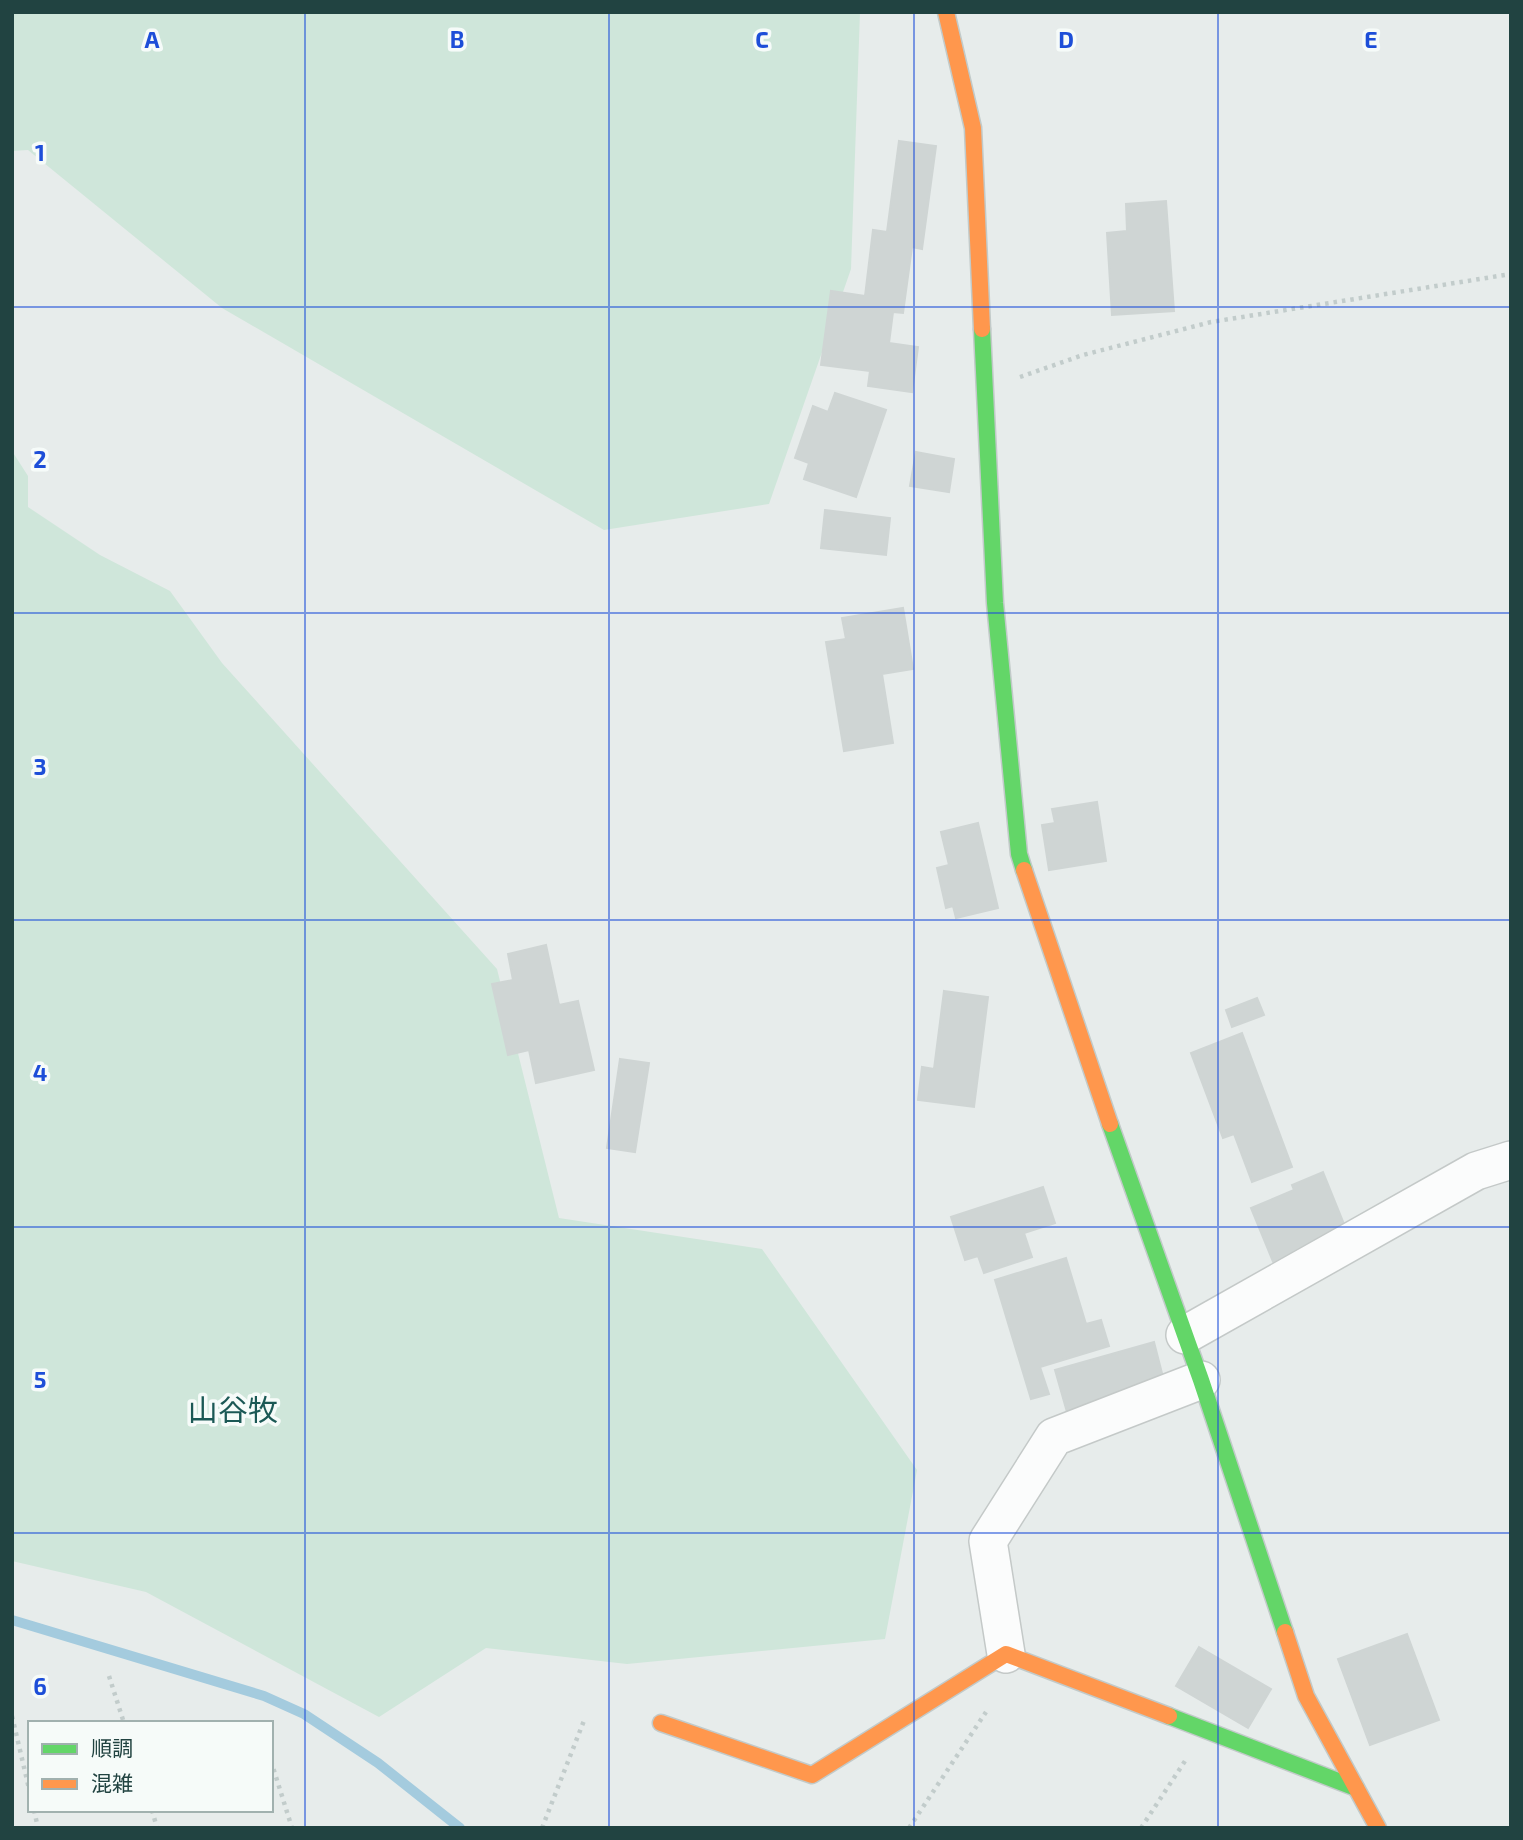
<svg xmlns="http://www.w3.org/2000/svg" width="1523" height="1840" viewBox="0 0 1523 1840" font-family="'Exo 2','Noto Sans JP',sans-serif">
<style>
.green{fill:#cfe6da}
.lines{fill:none;stroke-linecap:round;stroke-linejoin:round}
.stream{stroke:#a4cbde;stroke-width:10}
.building{fill:#cfd5d4;stroke:#cfd5d4;stroke-width:2}
.street-casing{stroke:#c4c9c8;stroke-width:40}
.fast-casing{stroke:#c2cac9;stroke-width:19}
.slow-casing{stroke:#c2cac9;stroke-width:19}
.path{stroke:#c2cccb;stroke-width:4.5;stroke-dasharray:3.5 5;stroke-linecap:butt}
.street{stroke:#fbfcfc;stroke-width:37}
.fast{stroke:#63d668;stroke-width:16}
.slow{stroke:#ff974d;stroke-width:16}
.grid{fill:none;stroke:#1d4ed8;stroke-width:2;stroke-opacity:0.55}
.labels{text-anchor:middle;dominant-baseline:central;stroke-width:7;stroke-linejoin:round;paint-order:stroke}
.quarter-label{font-size:30px;fill:#1b5855;stroke:#f6fbf9}
.grid-label{font-size:23px;text-anchor:middle;font-weight:bold;fill:#1d4ed8;stroke:#f6fbf9;stroke-width:7;stroke-linejoin:round;paint-order:stroke}
</style>
<rect width="100%" height="100%" fill="#e7eceb"/>
<g class="green">
<polygon points="12,12 860,12 851,269 769,504 604,530 222,308 28,150 12,151"/>
<polygon points="12,451 28,476 28,507 100,555 170,591 222,663 497,969 559,1218 762,1249 917,1470 885,1639 627,1664 486,1648 379,1717 146,1592 12,1561"/>
</g>
<g class="lines">
<polyline class="stream" points="12,1620 264,1696 304,1714 378,1763 460,1828"/>
</g>
<g class="building">
<polygon points="899,141 936,146 922,249 912,247 903,313 893,312 889,343 918,347 912,392 868,386 870,371 821,365 831,291 865,296 873,230 887,232"/>
<polygon points="1166,201 1174,311 1112,315 1107,233 1127,231 1126,204"/>
<polygon points="835,393 886,410 856,497 804,479 809,463 795,458 813,406 828,412"/>
<polygon points="916,452 954,459 949,492 910,486"/>
<polygon points="825,510 890,518 886,555 821,548"/>
<polygon points="903,608 913,669 882,674 893,743 844,751 826,642 846,639 842,618"/>
<polygon points="1097,802 1106,861 1049,870 1042,825 1055,823 1052,809"/>
<polygon points="978,823 998,908 956,918 953,906 946,908 937,868 949,865 941,832"/>
<polygon points="546,945 559,1005 578,1001 594,1070 536,1083 529,1050 508,1055 492,984 513,980 508,954"/>
<polygon points="944,991 988,997 974,1107 918,1100 922,1067 934,1069"/>
<polygon points="1257,998 1264,1015 1232,1027 1226,1010"/>
<polygon points="1242,1033 1292,1167 1252,1182 1234,1134 1223,1138 1191,1053"/>
<polygon points="620,1059 649,1063 635,1152 607,1148"/>
<polygon points="1323,1172 1348,1234 1274,1264 1251,1208 1294,1190 1292,1185"/>
<polygon points="1043,1187 1055,1223 1024,1233 1032,1257 984,1273 978,1256 965,1260 951,1217"/>
<polygon points="1066,1258 1086,1324 1101,1320 1109,1346 1040,1367 1049,1394 1031,1399 995,1280"/>
<polygon points="1154,1342 1165,1385 1067,1412 1055,1370"/>
<polygon points="1407,1634 1439,1720 1370,1745 1338,1659"/>
<polygon points="1199,1647 1271,1689 1248,1728 1176,1686"/>
</g>
<g class="lines">
<defs>
<g id="street">
<polyline points="1185,1335 1476,1171 1511,1160"/>
<polyline points="1006,1654 988,1541 1054,1437 1201,1380"/>
</g>
<g id="fast">
<polyline points="982,329 995,603 1019,854 1024,870"/>
<polyline points="1110,1124 1201,1380 1285,1632"/>
<polyline points="1169,1716 1356,1788"/>
</g>
<g id="slow">
<polyline points="946,12 973,128 982,329"/>
<polyline points="1024,870 1110,1124"/>
<polyline points="1285,1632 1306,1696 1378,1828"/>
<polyline points="661,1723 812,1775 1006,1654 1169,1716"/>
</g>
</defs>
<use href="#street" class="street-casing"/>
<use href="#fast" class="fast-casing"/>
<use href="#slow" class="slow-casing"/>
<g class="path">
<polyline points="1020,377 1083,355 1211,322 1511,274"/>
<polyline points="109,1676 124,1723"/>
<polyline points="12,1716 30,1793"/>
<polyline points="259,1721 259,1723"/>
<polyline points="271,1761 292,1828"/>
<polyline points="34,1810 38,1828"/>
<polyline points="152,1810 157,1828"/>
<polyline points="542,1828 585,1718"/>
<polyline points="909,1828 986,1712"/>
<polyline points="1141,1828 1185,1761"/>
</g>
<use href="#street" class="street"/>
<use href="#fast" class="fast"/>
<use href="#slow" class="slow"/>
</g>
<path class="grid" d="M305,12V1828M609,12V1828M914,12V1828M1218,12V1828M12,307H1511M12,613H1511M12,920H1511M12,1227H1511M12,1533H1511"/>
<g class="labels">
<g class="quarter-label">
<text x="233" y="1409">山谷牧</text>
</g>
</g>
<g class="grid-label">
<text x="152" y="48">A</text>
<text x="457" y="48">B</text>
<text x="762" y="48">C</text>
<text x="1066" y="48">D</text>
<text x="1371" y="48">E</text>
<text x="40" y="161">1</text>
<text x="40" y="468">2</text>
<text x="40" y="775">3</text>
<text x="40" y="1081">4</text>
<text x="40" y="1388">5</text>
<text x="40" y="1695">6</text>
</g>
<rect width="1523" height="1840" fill="none" stroke="#214341" stroke-width="28"/>
<rect x="28" y="1721" width="245" height="91" fill="#f6fbf9" stroke="#a1b1af" stroke-width="2"/>
<rect x="42" y="1744" width="35" height="10" fill="#63d668" stroke="#a1b1af" stroke-width="2"/>
<text x="91" y="1756" font-size="21" fill="#214341">順調</text>
<rect x="42" y="1779" width="35" height="10" fill="#ff974d" stroke="#a1b1af" stroke-width="2"/>
<text x="91" y="1791" font-size="21" fill="#214341">混雑</text>
</svg>
